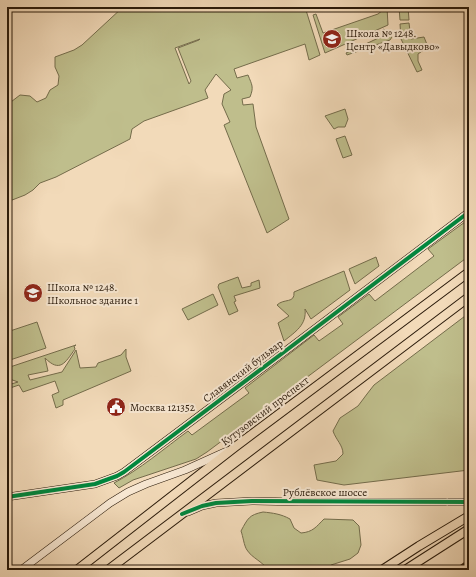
<svg xmlns="http://www.w3.org/2000/svg" width="476" height="577" viewBox="0 0 476 577" font-family="Alegreya,serif">
<style>
.green{fill:#bfbe8c;stroke:#746c4b;fill-rule:evenodd}
.lines{fill:none;stroke-linecap:round;stroke-linejoin:round}
.secondary-casing{stroke:#2a1a0a;stroke-width:8}
.primary-casing{stroke:#2a1a0a;stroke-width:10}
.secondary{stroke:#f7e7d2;stroke-width:7}
.primary{stroke:#f2dab9;stroke-width:8}
.rail-casing{stroke:#2a1a0a;stroke-width:3.5}
.rail{stroke:#f7e7d2;stroke-width:2;stroke-dasharray:6;stroke-linecap:butt}
.secondary-bridge-casing{stroke:#2a1a0a;stroke-width:8;stroke-linecap:butt}
.secondary-bridge{stroke:#f7e7d2;stroke-width:7}
.cycleway-casing{stroke:#f7e7d2;stroke-width:6}
.cycleway{stroke:#00873e;stroke-width:4}
.labels{text-anchor:middle;dominant-baseline:central;stroke-width:4;stroke-linejoin:round;paint-order:stroke}
.poi-label{font-size:11px;fill:#2a1a0a;stroke:#f7e7d2;text-anchor:start}
.street-label{font-size:11px;fill:#2a1a0a;stroke:#f7e7d2}
</style>
<rect width="100%" height="100%" fill="#f2dab9"/>
<filter id="stains"><feTurbulence type="fractalNoise" baseFrequency=".005" numOctaves="4"/><feColorMatrix values="0 0 0 0 .2 0 0 0 0 .09 0 0 0 0 .02 0 0 0 .5 -.17"/></filter>
<radialGradient id="worn" r=".72"><stop offset=".6" stop-color="#630" stop-opacity="0"/><stop offset="1" stop-color="#630" stop-opacity=".3"/></radialGradient>
<g class="green">
<path d="M123,7H151L153,8L159,7H305L320,55L309,60L305,44L234,69L237,78L248,75C252,85 254,87 250,97L242,99L243,105L253,104L256,127L289,219L267,233L224,125L230,122L222,104L224,94L231,90L216,74L205,90L208,98L144,121L132,129L130,139L56,177L40,183L33,190L25,195L7,202V105L20,95L30,96L37,102L46,98L50,90L58,85L59,76L55,67V57L74,50L82,45ZM200,39L199,40L178,48L191,81L189,84L175,48Z"/>
<polygon points="382,7 387,7 388,25 325,53 313,15 316,14 323,33 378,14 383,10"/>
<polygon points="399,7 408,7 409,20 400,20"/>
<polygon points="409,23 411,39 424,37 428,47 418,54 418,61 422,70 417,72 401,39 400,24"/>
<polygon points="383,29 388,32 392,37 390,40 347,55 346,53 385,35"/>
<polygon points="345,109 348,119 345,127 338,127 334,129 325,116"/>
<polygon points="345,136 352,155 343,158 336,139"/>
<path d="M469,219V256L207,452L196,459L133,480L119,488L114,483C139,470 165,448 188,431L192,435L249,393L245,388L314,335L319,341L343,324L338,317L369,294L375,301L434,256L428,249Z"/>
<polygon points="376,257 379,266 355,284 349,269"/>
<path d="M344,271L350,290L311,319L305,309C307,325 295,332 284,341L278,323L289,316L277,305C284,298 295,304 294,292Z"/>
<polygon points="238,277 242,288 251,286 251,283 259,280 260,288 234,296 236,301 234,302 238,311 229,315 218,287 219,284"/>
<polygon points="213,294 218,305 188,320 182,309"/>
<path d="M469,313V470L344,485L317,480L314,465L336,461L343,454C343,445 336,440 333,431L340,418L358,406L367,394L374,385Z"/>
<polygon points="37,322 46,348 7,361 7,332"/>
<path d="M76,345L74,346L75,349C65,363 60,373 45,358L48,371L28,375L30,380L62,372L76,350L80,368L96,367L98,363L121,355L126,349V357L131,371L63,400V405L56,408L52,395L59,392L55,381L23,392L19,385L10,388L8,385L18,382L7,378V368Z"/>
<path d="M263,512C273,513 281,514 290,519L294,528L301,533C313,532 316,527 324,519L353,520L359,526L361,545L358,553L350,559L331,565L326,570H268C262,561 252,558 247,550C244,546 243,536 241,531C248,518 249,515 263,512Z"/>
</g>
<g class="lines">
<defs>
<g id="secondary">
<polyline points="7,497 95,484 117,476 124,472 284,352 469,212"/>
<polyline points="188,512 202,506 216,503 252,501 299,502 448,502"/>
<polyline points="21,570 110,503 128,492 146,484 185,470 227,451"/>
</g>
<g id="primary">
<polyline points="77,570 235,447 469,272"/>
<polyline points="108,570 469,297"/>
<polyline points="382,570 419,546 469,516"/>
<polyline points="405,570 469,529"/>
</g>
</defs>
<use href="#secondary" class="secondary-casing"/>
<use href="#primary" class="primary-casing"/>
<use href="#secondary" class="secondary"/>
<use href="#primary" class="primary"/>
<defs>
<polyline id="rail" points="456,570 469,561"/>
</defs>
<use href="#rail" class="rail-casing"/>
<use href="#rail" class="rail"/>
<defs>
<polyline id="secondary-bridge" points="448,502 469,502"/>
</defs>
<use href="#secondary-bridge" class="secondary-bridge-casing"/>
<use href="#secondary-bridge" class="secondary-bridge"/>
<defs>
<g id="cycleway">
<polyline points="7,497 95,484 117,476 124,472 284,352 469,212"/>
<polyline points="182,514 202,506 216,503 252,501 469,502"/>
</g>
</defs>
<use href="#cycleway" class="cycleway-casing"/>
<use href="#cycleway" class="cycleway"/>
</g>
<defs>
<symbol id="school-disc" viewBox="-11 -11 22 22"><circle r="9.5" fill="#8f2418" stroke="#f7e7d2"/><path d="M0-5L7-2L0 1L-7-2ZM-4 1L0 2.5L4 1V4Q0 6-4 4Z" fill="#fff"/></symbol>
<symbol id="civic-disc" viewBox="-11 -11 22 22"><circle r="9.5" fill="#8f2418" stroke="#f7e7d2"/><path d="M-.6-6.5H3V-4.5H.6V-3L4-1V1h2V6H-6V1h2V-1L-.6-3ZM-1.2 2.5V6h2.4V2.5Z" fill="#fff"/></symbol>
</defs>
<g fill-rule="evenodd">
<use href="#school-disc" x="321" y="28" width="22" height="22"/>
<use href="#school-disc" x="22" y="282" width="22" height="22"/>
<use href="#civic-disc" x="105" y="396" width="22" height="22"/>
</g>
<g class="labels">
<g class="poi-label">
<text x="346" y="33">Школа № 1248.<tspan x="346" dy="13">Центр «Давыдково»</tspan></text>
<text x="47" y="287">Школа № 1248.<tspan x="47" dy="13">Школьное здание 1</tspan></text>
<text x="130" y="407">Москва 121352</text>
</g>
<g class="street-label">
<text transform="translate(243 371) rotate(-37)">Славянский бульвар</text>
<text transform="translate(265 411) rotate(-37)">Кутузовский проспект</text>
<text x="325" y="492">Рублёвское шоссе</text>
</g>
</g>
<rect width="476" height="577" fill="none" stroke="#f2dab9" stroke-width="24"/>
<rect x="8" y="8" width="460" height="561" fill="none" stroke="#2a1a0a" stroke-width="2"/>
<rect x="12" y="12" width="452" height="553" fill="none" stroke="#2a1a0a"/>
<rect width="100%" height="100%" filter="url(#stains)"/>
<rect width="100%" height="100%" fill="url(#worn)"/>
</svg>
